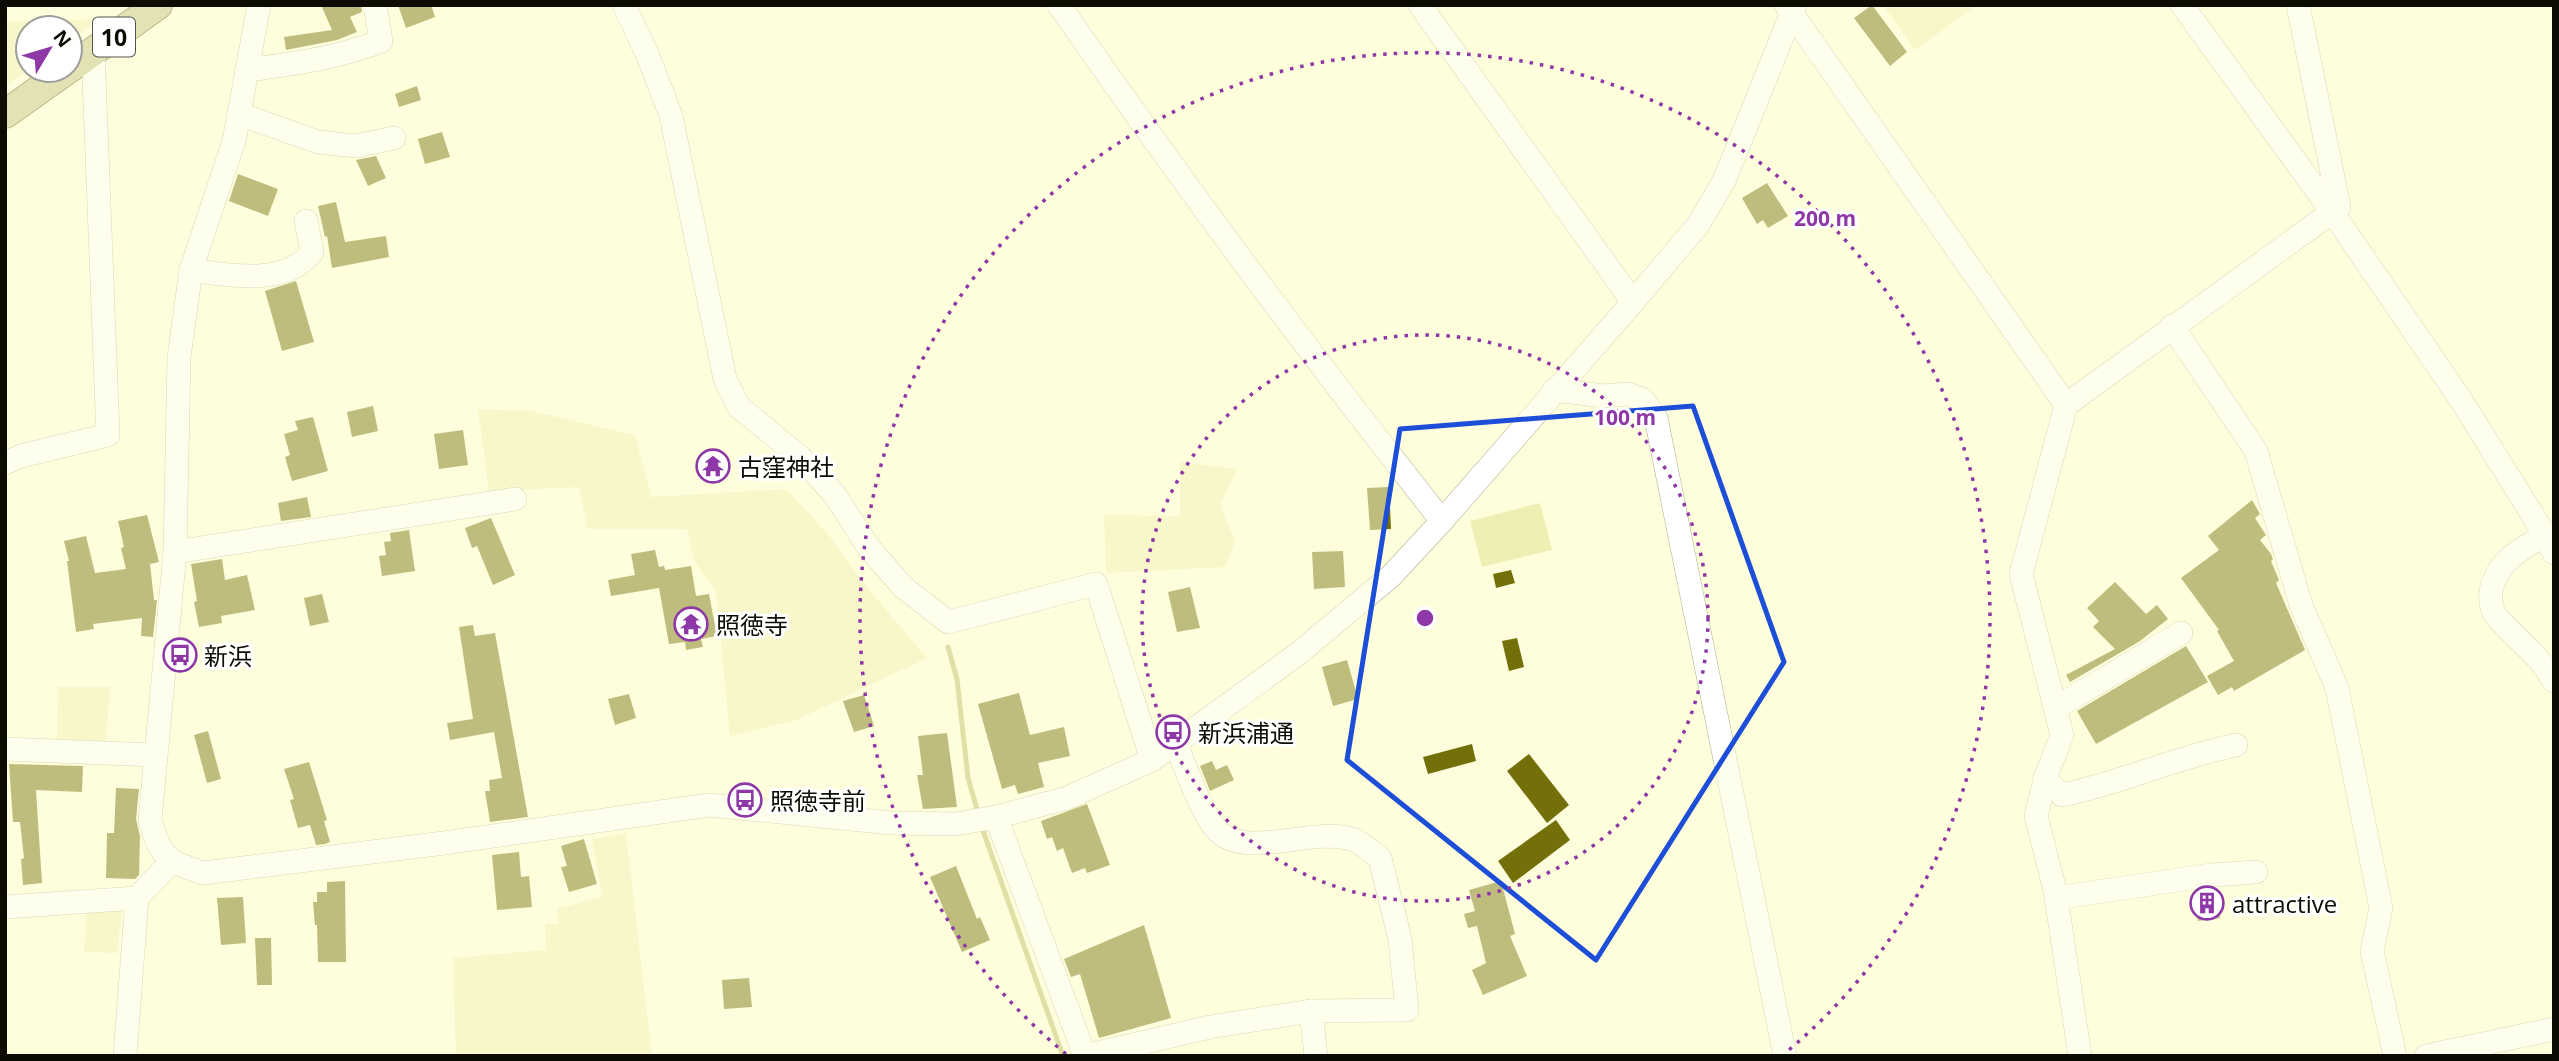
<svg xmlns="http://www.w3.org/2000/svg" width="2559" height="1061" viewBox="0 0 2559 1061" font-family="'Open Sans','Noto Sans JP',sans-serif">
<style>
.green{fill:#efefb4}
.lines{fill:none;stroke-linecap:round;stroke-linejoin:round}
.stream{stroke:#bcbb63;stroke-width:5}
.building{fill:#73700a}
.minor-casing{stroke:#adad8e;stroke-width:24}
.major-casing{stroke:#686621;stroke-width:30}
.minor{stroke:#fff;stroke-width:23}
.major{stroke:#c2c083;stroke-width:28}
.marked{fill:none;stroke:#1d4ed8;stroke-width:5;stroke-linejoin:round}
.ring{fill:none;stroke:#8d38a6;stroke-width:3.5;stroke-dasharray:3.5 7}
.labels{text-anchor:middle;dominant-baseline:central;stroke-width:6;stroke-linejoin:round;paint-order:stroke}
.shield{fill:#fff;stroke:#55554f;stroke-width:2}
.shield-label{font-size:23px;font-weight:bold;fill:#0c0c03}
.poi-label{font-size:24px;fill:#0c0c03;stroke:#fff;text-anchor:start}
.centre{fill:#8d38a6;stroke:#fff;stroke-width:3.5}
.ring-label{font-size:21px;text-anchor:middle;font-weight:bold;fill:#8d38a6;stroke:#fff;stroke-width:6;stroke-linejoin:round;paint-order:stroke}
</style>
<rect width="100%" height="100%" fill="#fefedd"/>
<g class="green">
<polygon points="1883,5 1977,5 1915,50"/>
<polygon points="99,19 70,40 70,28 28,28 28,70 5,86 5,22"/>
<polygon points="478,409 531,411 635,435 651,497 786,489 828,534 865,585 927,658 796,720 730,736 716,592 694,561 687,529 588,529 579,487 489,491"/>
<polygon points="1180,462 1237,469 1220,506 1235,541 1225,567 1106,573 1104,515 1180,516"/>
<polygon points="1540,503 1552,550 1482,567 1470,521"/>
<polygon points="58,687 110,687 106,741 57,739"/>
<polygon points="626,833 652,1056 456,1056 453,958 546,950 545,924 559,924 557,909 602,897 592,839"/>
<polygon points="123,901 117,953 84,952 87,906"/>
</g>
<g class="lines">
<g class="stream">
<polyline points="948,647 957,679 968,778 979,816"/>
<polyline points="981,825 1063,1056"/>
</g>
</g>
<g class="building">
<polygon points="321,5 361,5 362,12 350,17 357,32 337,40 286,50 284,37 332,30"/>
<polygon points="398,5 431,5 435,17 406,28"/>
<polygon points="1872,5 1907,52 1890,66 1854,18"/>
<polygon points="417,86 421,100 399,107 395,94"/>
<polygon points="442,132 450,157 425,164 418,139"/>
<polygon points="376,156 386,178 368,186 356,160"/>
<polygon points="238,174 278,189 268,216 229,201"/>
<polygon points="1767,183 1788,216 1768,228 1763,220 1757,224 1742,198"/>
<polygon points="336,202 345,242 386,236 389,257 332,268 327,236 325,237 318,206"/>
<polygon points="296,281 314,342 282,351 265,291"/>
<polygon points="373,406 378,431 352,437 347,412"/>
<polygon points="313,417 328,471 292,481 285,457 290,455 284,434 298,430 295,421"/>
<polygon points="463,430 468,465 439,469 434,434"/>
<polygon points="1389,487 1391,529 1370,530 1367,488"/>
<polygon points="307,497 311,517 281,521 278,503"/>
<polygon points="2252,500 2260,514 2255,518 2266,535 2260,540 2271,554 2273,560 2271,561 2279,580 2276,583 2305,650 2234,691 2232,687 2218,695 2207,676 2234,661 2217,631 2219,630 2181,578 2219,550 2208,536"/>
<polygon points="147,515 159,562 150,564 154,600 157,600 153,637 141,636 142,618 93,624 94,629 76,632 67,561 69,561 64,541 86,536 95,573 126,569 121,548 124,547 118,521"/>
<polygon points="491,518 515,575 493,585 477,546 472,548 465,528"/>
<polygon points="409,530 415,571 382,576 379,556 386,555 384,542 391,541 390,533"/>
<polygon points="655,550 659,567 664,566 665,570 691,566 696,596 709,594 717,636 701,639 703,647 686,650 685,642 669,644 659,588 611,596 608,580 635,575 631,554"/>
<polygon points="1343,551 1345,587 1314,589 1312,552"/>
<polygon points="222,559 225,580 247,575 255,610 221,616 222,623 199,627 194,602 197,601 191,564"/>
<polygon points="1511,570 1515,583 1496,588 1493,574"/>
<polygon points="2115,582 2146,614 2157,605 2168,619 2140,641 2070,682 2066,675 2115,649 2093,627 2099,621 2087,608"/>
<polygon points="1190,587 1200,628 1177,632 1168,592"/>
<polygon points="322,594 329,622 310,626 304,598"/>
<polygon points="473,625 475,636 495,633 528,817 490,822 485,791 490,791 489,780 502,778 494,732 450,740 447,723 473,719 459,627"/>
<polygon points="1517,638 1524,667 1509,671 1502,641"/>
<polygon points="2186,646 2208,682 2096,744 2077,711"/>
<polygon points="1347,660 1358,699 1333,706 1322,667"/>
<polygon points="1019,693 1030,735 1064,727 1070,756 1038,763 1044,787 1018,794 1015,785 1002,789 978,704"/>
<polygon points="629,694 636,718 615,725 608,699"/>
<polygon points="864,695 874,726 854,732 843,701"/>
<polygon points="208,731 221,779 207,783 194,735"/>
<polygon points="947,733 957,807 923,809 917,775 923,775 918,736"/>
<polygon points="1472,744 1476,761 1428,774 1423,757"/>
<polygon points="1529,754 1569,805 1547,823 1507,771"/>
<polygon points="1212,761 1216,770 1227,765 1234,780 1210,791 1200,766"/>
<polygon points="309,762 327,820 324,821 330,842 325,844 316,845 310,825 298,828 290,800 294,799 284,769"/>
<polygon points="9,764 83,766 82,792 36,790 42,883 23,885 21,859 24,858 20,822 13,822"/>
<polygon points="116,788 139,789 136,819 140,836 139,875 135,879 106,878 107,833 114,833"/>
<polygon points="1087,804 1110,865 1087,873 1085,868 1072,873 1063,848 1057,851 1052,837 1047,839 1041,821"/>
<polygon points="1556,820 1570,840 1513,883 1498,861"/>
<polygon points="584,839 597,884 569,892 561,867 567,866 561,846"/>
<polygon points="519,852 521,877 529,876 532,907 497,910 492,855"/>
<polygon points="956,866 977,919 980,917 990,940 962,952 930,877"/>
<polygon points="345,881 346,962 318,962 317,925 315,925 313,902 317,902 317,892 327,892 327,882"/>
<polygon points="1501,881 1515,934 1510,936 1527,976 1483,995 1472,970 1486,963 1477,926 1468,928 1464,914 1475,911 1469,890"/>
<polygon points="2216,889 2220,918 2198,921 2193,892"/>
<polygon points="243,897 246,943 221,945 217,898"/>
<polygon points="1144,925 1171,1018 1099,1038 1080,974 1071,977 1064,959"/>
<polygon points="255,938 271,938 272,985 257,985"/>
<polygon points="749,978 752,1007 724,1009 722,980"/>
</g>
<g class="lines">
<defs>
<g id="minor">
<path d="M259,5L234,141L191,270L179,357L175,552L150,820C162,859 165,860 203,873L444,843L709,805L891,823L956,824L996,817L1067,798L1152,760L1299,653L1391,576L1442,521L1633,302L1698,225L1724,181L1795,5"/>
<polyline points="624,5 648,56 671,116 725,379 739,407 800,457 835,495 869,548 903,587 948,622 1096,584 1152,760"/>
<path d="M1059,5C1181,181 1309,353 1442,521"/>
<polyline points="1420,5 1633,302"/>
<polyline points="1786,5 2066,405 2021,574 2062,735 2045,779 2036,816 2055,890 2080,1056"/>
<polyline points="2182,5 2333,213 2461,400 2545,535 2554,553"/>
<path d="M247,70C293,64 338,58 381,41L375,5"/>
<polyline points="239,114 318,142 356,146 394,138"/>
<path d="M191,270C229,275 285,287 312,252L306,221"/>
<polyline points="2172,326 2256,451 2301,605 2337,688 2381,908 2372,951 2395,1056"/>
<polyline points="1554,390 1604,396 1628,394 1643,400 1656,418 1785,1056"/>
<polyline points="2066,405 2339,207 2298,5"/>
<polyline points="5,463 21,456 108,435 93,51"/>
<path d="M2545,535C2521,549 2497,561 2491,591C2490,599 2491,610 2496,616C2516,640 2538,653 2554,681"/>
<polyline points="175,552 515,499"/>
<polyline points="2055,708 2181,633"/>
<polyline points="5,749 155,755"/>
<path d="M2045,779L2062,795C2121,783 2177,757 2236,745"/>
<polyline points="996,817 1085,1056"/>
<polyline points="2056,898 2211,875 2256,872"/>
<polyline points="5,907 137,898"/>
<polyline points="1311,1011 1316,1056"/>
<polyline points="125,1056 137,898 171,862"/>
<path d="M1085,1056L1210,1027L1311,1011L1407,1010L1400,939L1380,858C1370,851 1359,840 1348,838C1311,829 1249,857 1220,833C1203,819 1184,764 1175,741"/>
<polyline points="2426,1056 2554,1029"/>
</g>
<g id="major">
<polyline points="70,68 158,5"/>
<polyline points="5,114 67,70"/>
</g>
</defs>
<use href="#minor" class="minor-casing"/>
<use href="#major" class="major-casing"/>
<use href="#minor" class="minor"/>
<use href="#major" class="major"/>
</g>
<path d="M0 0H2559V1061H0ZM1693,406L1784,662L1596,960L1347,760L1400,429Z" fill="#fefedd" fill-opacity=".55" fill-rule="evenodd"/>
<path class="marked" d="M1693,406L1784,662L1596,960L1347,760L1400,429Z"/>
<g class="ring">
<circle cx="1425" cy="618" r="283"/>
<path d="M1066 1054A565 565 0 1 1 1784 1054"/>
</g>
<defs>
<symbol id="temple-ring" viewBox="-11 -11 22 22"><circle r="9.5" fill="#fff" stroke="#8d38a6" stroke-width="1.5"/><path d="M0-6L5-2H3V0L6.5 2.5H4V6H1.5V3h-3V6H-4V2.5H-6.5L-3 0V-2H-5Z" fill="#8d38a6"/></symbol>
<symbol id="bus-ring" viewBox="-11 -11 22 22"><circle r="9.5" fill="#fff" stroke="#8d38a6" stroke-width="1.5"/><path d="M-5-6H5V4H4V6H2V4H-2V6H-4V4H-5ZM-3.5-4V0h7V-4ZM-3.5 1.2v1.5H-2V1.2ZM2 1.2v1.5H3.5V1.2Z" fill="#8d38a6"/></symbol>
<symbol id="building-ring" viewBox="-11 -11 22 22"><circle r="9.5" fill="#fff" stroke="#8d38a6" stroke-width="1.5"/><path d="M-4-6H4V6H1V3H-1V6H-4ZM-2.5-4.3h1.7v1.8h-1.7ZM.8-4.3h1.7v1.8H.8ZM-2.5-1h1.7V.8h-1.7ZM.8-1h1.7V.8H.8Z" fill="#8d38a6"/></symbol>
</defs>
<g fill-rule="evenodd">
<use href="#temple-ring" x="694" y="447" width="38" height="38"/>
<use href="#temple-ring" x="672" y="605" width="38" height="38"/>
<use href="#bus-ring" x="161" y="636" width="38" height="38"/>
<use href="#bus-ring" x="1154" y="713" width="38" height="38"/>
<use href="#bus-ring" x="726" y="781" width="38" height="38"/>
<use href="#building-ring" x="2188" y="884" width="38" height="38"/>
</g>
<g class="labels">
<rect class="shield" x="93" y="17.5" width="42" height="39" rx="5"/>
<g class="shield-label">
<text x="114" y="37">10</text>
</g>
<g class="poi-label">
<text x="738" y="466">古窪神社</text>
<text x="716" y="624">照徳寺</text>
<text x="204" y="655">新浜</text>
<text x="1198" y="732">新浜浦通</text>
<text x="770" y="800">照徳寺前</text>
<text x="2232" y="903">attractive</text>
</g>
</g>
<circle cx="1425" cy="618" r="10" class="centre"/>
<g class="ring-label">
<text x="1825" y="226">200 m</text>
<text x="1625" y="425">100 m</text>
</g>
<rect width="2559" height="1061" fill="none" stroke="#0c0c03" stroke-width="14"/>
<g transform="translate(49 49) rotate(52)"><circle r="33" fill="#ffffff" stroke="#9e9e9a" stroke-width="2"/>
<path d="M0-5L12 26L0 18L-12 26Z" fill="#8d38a6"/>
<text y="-10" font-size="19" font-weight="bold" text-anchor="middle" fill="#0c0c03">N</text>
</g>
</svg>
